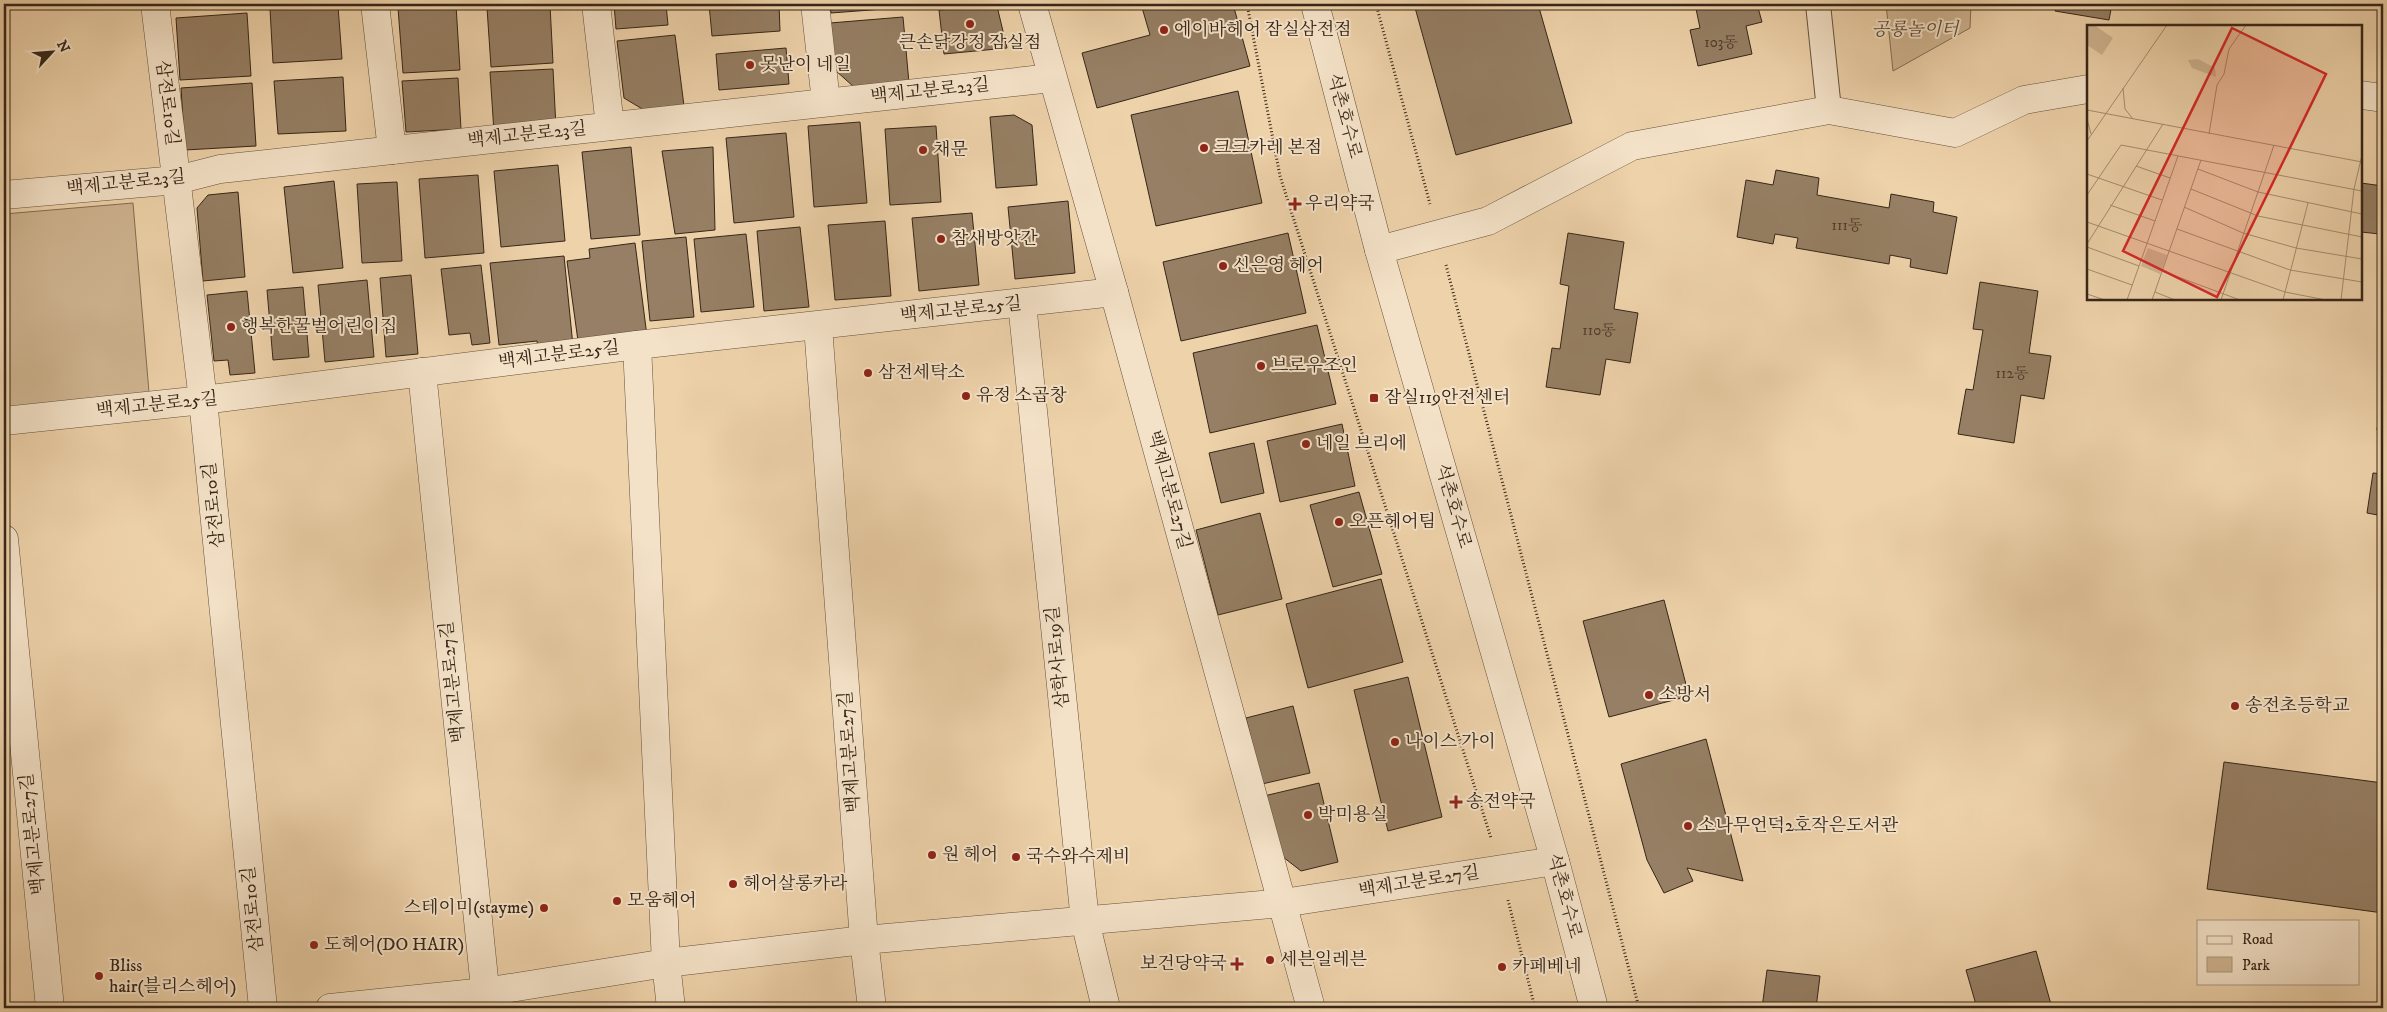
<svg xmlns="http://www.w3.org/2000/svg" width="2387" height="1012" viewBox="0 0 2387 1012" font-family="'IM FELL DW Pica','Noto Serif KR',serif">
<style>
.green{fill:#cfb591;stroke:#826e54}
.building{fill:#967f64;stroke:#362618}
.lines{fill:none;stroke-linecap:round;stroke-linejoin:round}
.pedestrian-casing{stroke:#64513c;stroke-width:26}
.minor-casing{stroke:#64513c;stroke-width:29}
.tertiary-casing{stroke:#64513c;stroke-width:29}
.path{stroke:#362618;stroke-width:3;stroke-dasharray:1 2.5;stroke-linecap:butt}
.pedestrian{stroke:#f4e2c8;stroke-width:24}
.minor{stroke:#f4e2c8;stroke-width:28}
.tertiary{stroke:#f4e2c8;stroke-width:28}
.poi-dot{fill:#8f2418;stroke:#f4e2c8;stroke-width:2}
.labels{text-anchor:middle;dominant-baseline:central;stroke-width:4;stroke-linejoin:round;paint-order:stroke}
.number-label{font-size:15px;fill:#4e3c2b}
.poi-label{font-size:18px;fill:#362618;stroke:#f4e2c8;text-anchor:start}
.park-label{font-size:18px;font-style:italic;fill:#5c4a36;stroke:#f4e2c8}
.street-label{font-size:18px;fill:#362618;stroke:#f4e2c8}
.inset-road{fill:none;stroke:#a48d70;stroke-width:1}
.view{fill:#d62828;fill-opacity:0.15;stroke:#d62828;stroke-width:2.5}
.inset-edge{fill:none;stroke:#362618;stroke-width:2.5}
</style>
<rect width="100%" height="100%" fill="#eed2aa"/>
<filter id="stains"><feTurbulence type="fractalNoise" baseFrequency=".004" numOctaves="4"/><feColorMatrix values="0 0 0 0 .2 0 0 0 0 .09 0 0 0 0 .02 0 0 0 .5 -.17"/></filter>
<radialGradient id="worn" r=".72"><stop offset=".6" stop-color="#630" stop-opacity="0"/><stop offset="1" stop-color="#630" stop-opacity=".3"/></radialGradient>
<g class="green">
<polygon points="1886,4 1971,4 1970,28 1893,71"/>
<polygon points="133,203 150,404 4,416 4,214"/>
</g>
<g class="building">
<polygon points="614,4 666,4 668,25 616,29"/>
<polygon points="709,4 779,4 780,31 712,36"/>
<polygon points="830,4 897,4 897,8 831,13"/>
<polygon points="1141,4 1233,4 1250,66 1097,108 1082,53 1150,35"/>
<polygon points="1414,4 1538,4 1572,123 1456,155"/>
<polygon points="1695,4 1757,4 1762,22 1746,26 1752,54 1698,66 1690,30 1700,28"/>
<polygon points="2057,4 2112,4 2109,20 2055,11"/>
<polygon points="456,5 460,70 403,73 398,8"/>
<polygon points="550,5 553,63 491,67 487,8"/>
<polygon points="338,6 342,59 273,63 270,9"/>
<polygon points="997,6 1007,48 944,54 939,10"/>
<polygon points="247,13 251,76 180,80 176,18"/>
<polygon points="903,17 909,83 854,87 835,70 830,23"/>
<polygon points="675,35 684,106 644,110 624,98 617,41"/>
<polygon points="786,48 789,84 719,90 716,54"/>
<polygon points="553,69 556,128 494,132 490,72"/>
<polygon points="343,77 346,131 278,134 274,81"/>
<polygon points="458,78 461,129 406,132 402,81"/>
<polygon points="252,83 256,146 185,150 181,88"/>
<polygon points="1238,91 1262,203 1156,226 1131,115"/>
<polygon points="1014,115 1032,125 1037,185 996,188 990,117"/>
<polygon points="860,122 867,203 814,207 808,126"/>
<polygon points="936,126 941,202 890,205 885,129"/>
<polygon points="786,133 794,217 734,223 726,138"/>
<polygon points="631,147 640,235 591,239 582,152"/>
<polygon points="713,147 715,230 675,234 662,151"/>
<polygon points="558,165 565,241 501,247 494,171"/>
<polygon points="1776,170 1819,178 1817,195 1889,208 1891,194 1934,202 1933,212 1957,217 1947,274 1910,267 1911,259 1890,255 1889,264 1796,248 1798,238 1775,234 1773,244 1737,237 1746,180 1773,185"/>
<polygon points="478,175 484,253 425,258 419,179"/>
<polygon points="334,181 343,268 293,273 284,187"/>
<polygon points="397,182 402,261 362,263 357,184"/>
<polygon points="2361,183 2383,186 2380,234 2361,232"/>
<polygon points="238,192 245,277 203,281 197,208 208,195"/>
<polygon points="1068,201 1075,273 1015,279 1008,207"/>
<polygon points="972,213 979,285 919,291 912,218"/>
<polygon points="885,221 891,296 835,300 828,225"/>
<polygon points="800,227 809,307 764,311 757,231"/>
<polygon points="1288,233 1306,313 1181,341 1163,262"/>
<polygon points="1568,233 1624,242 1614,309 1638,313 1630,363 1606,359 1600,395 1546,387 1552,348 1560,349 1569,286 1560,284"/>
<polygon points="746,234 754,307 701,312 694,239"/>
<polygon points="686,237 694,317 650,321 642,241"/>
<polygon points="635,243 647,336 578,341 567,261 590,258 589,249"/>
<polygon points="564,256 573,346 538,350 537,341 499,345 490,263"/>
<polygon points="481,265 490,343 472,345 470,333 449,335 441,269"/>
<polygon points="411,275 418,354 386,357 380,278"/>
<polygon points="367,280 374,357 325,362 318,285"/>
<polygon points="1980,282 2038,291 2029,353 2051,356 2044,399 2021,395 2014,443 1958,434 1966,389 1973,390 1983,330 1973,329"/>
<polygon points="303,287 309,357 273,360 267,290"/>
<polygon points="247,291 255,373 230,375 228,360 214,361 207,295"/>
<polygon points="1317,325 1336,404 1210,433 1193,353"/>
<polygon points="2383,386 2383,431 2377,430"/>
<polygon points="1342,424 1355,486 1280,502 1267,441"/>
<polygon points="1254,443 1264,493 1221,503 1209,453"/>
<polygon points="2383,469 2383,516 2367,513 2373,473 2383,474"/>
<polygon points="1359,492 1382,574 1333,587 1310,505"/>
<polygon points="1260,513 1282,599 1218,615 1196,530"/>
<polygon points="1381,579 1403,662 1308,688 1286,604"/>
<polygon points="1664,600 1689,696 1609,717 1583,621"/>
<polygon points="1408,677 1442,817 1388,831 1354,690"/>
<polygon points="1293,706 1310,773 1262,784 1246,718"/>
<polygon points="1706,739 1743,881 1687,868 1693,881 1664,893 1647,860 1621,764"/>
<polygon points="2224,762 2383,783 2383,913 2207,889"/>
<polygon points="1319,783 1338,862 1301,871 1278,853 1264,796"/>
<polygon points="2036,951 2052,1008 1977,1008 1966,970"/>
<polygon points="1767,970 1820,976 1816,1008 1762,1008"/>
</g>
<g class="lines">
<defs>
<polyline id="pedestrian" points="1818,4 1829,110"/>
<g id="minor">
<polyline points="155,4 203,400 263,1008"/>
<polyline points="375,4 392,150"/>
<polyline points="596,4 610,126"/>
<polyline points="815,4 826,102"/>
<polyline points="1032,4 1114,292 1311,1008"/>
<polyline points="2361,95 2383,98"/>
<polyline points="4,195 177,180 220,169 1052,78"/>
<polyline points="1379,250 1488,221 1632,146 1829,110 1955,133 2024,100 2088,89"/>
<polyline points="1022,303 1085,921 1106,1008"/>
<polyline points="818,326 864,940 872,1008"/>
<polyline points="637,345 666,963 671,1008"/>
<polyline points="422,372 487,1008"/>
<polyline points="4,421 203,400 637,345 1114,292"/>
<polyline points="4,539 50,1008"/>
<polyline points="330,1008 485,992 666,963 864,940 1283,903 1555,861"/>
</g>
<polyline id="tertiary" points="1315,4 1379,250 1555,861 1594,1008"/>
</defs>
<use href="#pedestrian" class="pedestrian-casing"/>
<use href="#minor" class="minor-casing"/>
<use href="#tertiary" class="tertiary-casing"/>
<g class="path">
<polyline points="1247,4 1280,176 1491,838"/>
<polyline points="1376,4 1430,204"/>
<polyline points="1446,265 1639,1008"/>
<polyline points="1508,900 1535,1008"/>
</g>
<use href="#pedestrian" class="pedestrian"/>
<use href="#minor" class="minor"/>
<use href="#tertiary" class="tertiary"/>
</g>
<g class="poi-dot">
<circle cx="970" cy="24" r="5"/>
<circle cx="1164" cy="30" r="5"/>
<circle cx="750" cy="65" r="5"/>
<circle cx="1204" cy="148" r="5"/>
<circle cx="923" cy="150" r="5"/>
<path d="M1292.5 196.5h5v5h5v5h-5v5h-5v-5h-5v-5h5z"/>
<circle cx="941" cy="239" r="5"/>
<circle cx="1223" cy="266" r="5"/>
<circle cx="231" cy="327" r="5"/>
<circle cx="1261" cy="366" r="5"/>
<circle cx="868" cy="373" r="5"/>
<circle cx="966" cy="396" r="5"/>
<rect x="1369" y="393" width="10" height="10" rx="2.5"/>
<circle cx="1306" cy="444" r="5"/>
<circle cx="1339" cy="522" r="5"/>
<circle cx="1649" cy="695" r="5"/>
<circle cx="2235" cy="706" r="5"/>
<circle cx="1395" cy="742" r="5"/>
<path d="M1453.5 794.5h5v5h5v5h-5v5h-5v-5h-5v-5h5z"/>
<circle cx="1308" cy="815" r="5"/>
<circle cx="1688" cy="826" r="5"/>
<circle cx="932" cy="855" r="5"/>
<circle cx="1016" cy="857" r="5"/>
<circle cx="733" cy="884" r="5"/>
<circle cx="617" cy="901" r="5"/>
<circle cx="544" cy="908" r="5"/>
<circle cx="314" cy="945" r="5"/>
<circle cx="1270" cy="960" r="5"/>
<path d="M1234.5 956.5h5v5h5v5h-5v5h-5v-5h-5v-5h5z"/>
<circle cx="1502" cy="967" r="5"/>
<circle cx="99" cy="976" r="5"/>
</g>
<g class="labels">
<g class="number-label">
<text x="1721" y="42">103동</text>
<text x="1847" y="225">111동</text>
<text x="1599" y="330">110동</text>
<text x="2012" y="373">112동</text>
</g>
<g class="poi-label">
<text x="1174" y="30">에이바헤어 잠실삼전점</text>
<text x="970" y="43" text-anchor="middle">큰손닭강정 잠실점</text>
<text x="760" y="65">못난이 네일</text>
<text x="1214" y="148">크크카레 본점</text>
<text x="933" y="150">채문</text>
<text x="1305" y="204">우리약국</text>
<text x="951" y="239">참새방앗간</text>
<text x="1233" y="266">신은영 헤어</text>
<text x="241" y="327">행복한꿀벌어린이집</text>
<text x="1271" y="366">브로우조인</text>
<text x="878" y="373">삼전세탁소</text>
<text x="976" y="396">유정 소곱창</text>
<text x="1384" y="398">잠실119안전센터</text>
<text x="1316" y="444">네일 브리에</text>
<text x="1349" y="522">오픈헤어팀</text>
<text x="1659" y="695">소방서</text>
<text x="2245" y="706">송전초등학교</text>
<text x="1405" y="742">나이스 가이</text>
<text x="1466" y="802">송전약국</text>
<text x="1318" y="815">박미용실</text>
<text x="1698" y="826">소나무언덕2호작은도서관</text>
<text x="942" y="855">원 헤어</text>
<text x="1026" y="857">국수와수제비</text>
<text x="743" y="884">헤어살롱카라</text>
<text x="627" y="901">모움헤어</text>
<text x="534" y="908" text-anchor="end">스테이미(stayme)</text>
<text x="324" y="945">도헤어(DO HAIR)</text>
<text x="1280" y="960">세븐일레븐</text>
<text x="1227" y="964" text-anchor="end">보건당약국</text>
<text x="109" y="966">Bliss<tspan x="109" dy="21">hair(블리스헤어)</tspan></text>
<text x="1512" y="967">카페베네</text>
</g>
<g class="park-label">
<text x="1915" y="30">공룡놀이터</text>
</g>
<g class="street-label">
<text transform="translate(930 91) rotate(-6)">백제고분로23길</text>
<text transform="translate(167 103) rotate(83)">삼전로10길</text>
<text transform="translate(1344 116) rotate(75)">석촌호수로</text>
<text transform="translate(527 135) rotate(-6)">백제고분로23길</text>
<text transform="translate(126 183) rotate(-6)">백제고분로23길</text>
<text transform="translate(961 310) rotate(-6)">백제고분로25길</text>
<text transform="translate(559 355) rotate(-7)">백제고분로25길</text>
<text transform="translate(157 405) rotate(-6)">백제고분로25길</text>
<text transform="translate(1169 490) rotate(75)">백제고분로27길</text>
<text transform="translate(214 505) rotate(-96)">삼전로10길</text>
<text transform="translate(1453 506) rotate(74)">석촌호수로</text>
<text transform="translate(1058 657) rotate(-96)">삼학사로19길</text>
<text transform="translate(453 682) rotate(-96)">백제고분로27길</text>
<text transform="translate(850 752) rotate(-94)">백제고분로27길</text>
<text transform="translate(33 834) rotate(-96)">백제고분로27길</text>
<text transform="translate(1419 882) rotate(-9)">백제고분로27길</text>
<text transform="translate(1564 896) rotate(75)">석촌호수로</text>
<text transform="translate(253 909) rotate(-96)">삼전로10길</text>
</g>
</g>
<g transform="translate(2087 25)">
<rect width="275" height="275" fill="#eed2aa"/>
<path d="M0,0H7L26,13L15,30L0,20ZM111,34L128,43L129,52L105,43L101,35ZM61,223L80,230L73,249L54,241Z" fill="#cfb591"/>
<path class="inset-road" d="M36,63L38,84L46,94M0,85L275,137M0,94L4,109M122,109L130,60L137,49L142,24L159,0M0,116L80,0M49,141L83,153M111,144L171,167L275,189M0,149L75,175M104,164L171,191L275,212M0,170L34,120L275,166M23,180L68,196M97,182L156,208L209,223L275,234M0,197L198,267L239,275M90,204L203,245L275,257M0,219L76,99M0,222L52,241M0,244L45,260M75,246L153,275M68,267L88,275M0,269L18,275M40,275L91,131M65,275L114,135M134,275L187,120M196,275L221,178M254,275L267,164L275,130"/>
<path class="view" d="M145,3L239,49L130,272L36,226Z"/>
<rect width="275" height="275" class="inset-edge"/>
</g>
<rect width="2387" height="1012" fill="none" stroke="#eed2aa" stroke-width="20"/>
<rect x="5" y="5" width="2377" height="1002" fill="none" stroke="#362618" stroke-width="2.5"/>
<rect x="10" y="10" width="2367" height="992" fill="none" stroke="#362618"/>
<rect x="2197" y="920" width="162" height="65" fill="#f4e2c8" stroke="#a89782"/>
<rect x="2207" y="936" width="25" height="8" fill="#f4e2c8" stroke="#a89782"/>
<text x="2242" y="944" font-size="15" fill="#362618">Road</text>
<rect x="2207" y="957" width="25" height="15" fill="#cfb591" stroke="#a89782"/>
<text x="2242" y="970" font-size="15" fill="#362618">Park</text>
<g transform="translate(52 52) rotate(64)" stroke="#f4e2c8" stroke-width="4" paint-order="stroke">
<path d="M0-4L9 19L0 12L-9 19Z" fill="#362618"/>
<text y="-8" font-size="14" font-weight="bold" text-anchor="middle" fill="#362618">N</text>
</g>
<rect width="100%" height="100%" filter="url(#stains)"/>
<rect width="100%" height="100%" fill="url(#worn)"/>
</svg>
